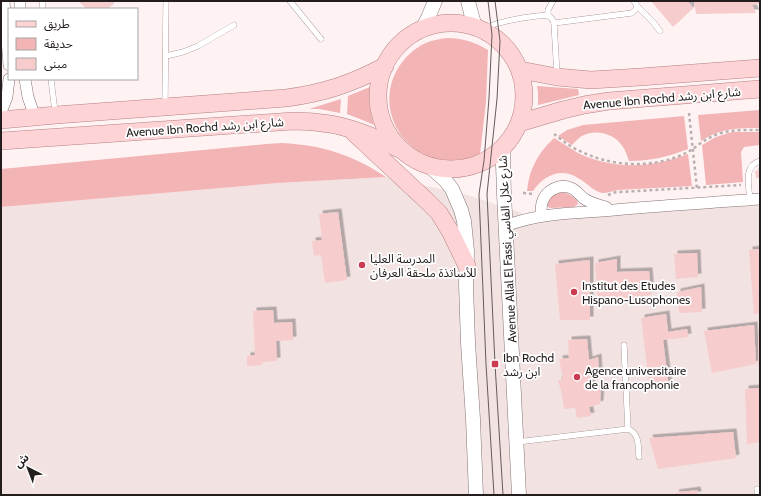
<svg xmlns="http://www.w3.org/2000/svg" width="761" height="496" viewBox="0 0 761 496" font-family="Cabin,'Noto Sans Arabic',sans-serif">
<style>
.built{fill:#f3e2e2}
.green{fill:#f3b4b6}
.building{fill:#f6cccd;filter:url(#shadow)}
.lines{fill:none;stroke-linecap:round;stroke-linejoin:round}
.service-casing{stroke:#857374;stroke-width:6}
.minor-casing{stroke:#857374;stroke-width:12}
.tertiary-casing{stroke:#857374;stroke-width:15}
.primary-casing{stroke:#b28082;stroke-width:18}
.path{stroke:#baafaf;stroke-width:2.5;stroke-dasharray:3 3;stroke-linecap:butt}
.service{stroke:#fff;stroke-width:5.5}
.minor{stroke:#fff;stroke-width:11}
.tertiary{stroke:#fff;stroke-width:14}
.primary{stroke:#fed3d5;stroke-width:17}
.tram{stroke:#645b5c;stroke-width:1}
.poi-dot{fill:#cb3b51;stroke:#fff;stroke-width:1.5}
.labels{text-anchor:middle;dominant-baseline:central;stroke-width:3.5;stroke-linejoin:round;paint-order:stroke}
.street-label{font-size:12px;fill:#241d1d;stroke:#fff}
.poi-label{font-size:12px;fill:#241d1d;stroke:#fff;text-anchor:start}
</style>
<defs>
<filter id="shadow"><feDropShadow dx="3.5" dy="-3.5" stdDeviation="0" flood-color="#0004"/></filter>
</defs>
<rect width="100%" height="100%" fill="#fff2f3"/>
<polygon class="built" points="386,177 468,195 531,216 760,202 760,495 1,495 1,207 278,183"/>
<g class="green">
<path d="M447,38C462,38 475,42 488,50L486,102L480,154C470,158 459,162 448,161C403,158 375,109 397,70C404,58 414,48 426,43C433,40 440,39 447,38Z"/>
<polygon points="537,86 578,89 579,95 538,105 538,92"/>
<path d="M370,87C368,101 370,112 374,125L365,121L347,114L348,96Z"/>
<polygon points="341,99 340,113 319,109 309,109"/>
<path d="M760,110V128C737,128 721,128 701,141L698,115Z"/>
<path d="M684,116L688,149C668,157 650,161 629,161C627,156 626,151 623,147C615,134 598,129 584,135C579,137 576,141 572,145L558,136L567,130L583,125Z"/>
<polygon points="732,132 760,132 760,145 744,147 741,152 743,182 706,185 702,145 716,137"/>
<path d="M554,138C562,143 570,148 578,153C614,170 651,168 688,154L692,186L617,190C613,191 607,193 602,193C593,191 586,182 578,178C561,167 543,176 533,191H527C529,169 538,153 554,138Z"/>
<path d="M282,143C322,145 353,155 386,177L278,183L1,207V169L266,144Z"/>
<path d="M559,193C567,192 572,195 577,201L578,204L574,207L550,208L546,205L547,200L555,194Z"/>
</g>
<g class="building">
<polygon points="78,1 115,1 108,9 87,9"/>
<polygon points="651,1 687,1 693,8 673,27"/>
<polygon points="694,1 760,1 760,4 752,5 756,13 696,14"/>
<polygon points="760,170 760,178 756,178 755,171"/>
<polygon points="338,212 347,280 325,283 321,255 314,256 312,241 322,240 319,214"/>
<polygon points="760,249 760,313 754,314 749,250"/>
<polygon points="697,253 698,277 676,279 674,254"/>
<polygon points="617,259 617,272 649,271 651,295 616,301 598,303 595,263"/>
<polygon points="590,260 590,320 560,320 555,264"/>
<polygon points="701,287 702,312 679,313 677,292"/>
<polygon points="273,310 274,323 292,322 293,340 276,341 277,361 262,362 262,365 247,366 247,356 255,355 253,311"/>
<polygon points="666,314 668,332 687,329 688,337 663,340 669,388 650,390 641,318"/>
<polygon points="754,325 756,364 712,373 704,331"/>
<rect x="758" y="337" width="2" height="30"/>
<polygon points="587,339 589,360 598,357 599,375 591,376 592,388 601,387 600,404 589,407 591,416 577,418 575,408 564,409 562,394 558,380 563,379 559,359 569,358 568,340"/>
<polygon points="760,388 760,442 747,444 745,389"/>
<polygon points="733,432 736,458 658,469 649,438"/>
<polygon points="697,490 698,495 676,495 675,493"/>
</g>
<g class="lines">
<defs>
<g id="service">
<polyline points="42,1 43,9"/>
<polyline points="290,1 321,39"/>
<polyline points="637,6 653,22 660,31"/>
<polyline points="548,16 548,10 553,1"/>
<polyline points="554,23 632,13 636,9 637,6 634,1"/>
<path d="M481,29C499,22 517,18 537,16C540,16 545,15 549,16C552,18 553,20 554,23L557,74"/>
<polyline points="166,56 183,52 198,46 234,25"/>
<polyline points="51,79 55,112"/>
<polyline points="165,104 166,1"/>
<path d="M750,200C749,186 743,166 760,161"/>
<polyline points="624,345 628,429"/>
<path d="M517,442L628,429C640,434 638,447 639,457"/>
<polyline points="757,489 758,495"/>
</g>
<g id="minor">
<polyline points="4,1 9,65"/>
<polyline points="20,1 20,9"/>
<polyline points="25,79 28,97 35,117"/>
<polyline points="1,112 7,97 9,79"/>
<path d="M541,216C541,212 541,207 542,203C545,191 559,183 571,188C576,190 579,194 583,198C590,203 598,205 606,207"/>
<path d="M505,226C537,214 569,213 602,211C654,206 707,203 760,199"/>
</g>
<g id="tertiary">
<polyline points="468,1 471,13 475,27"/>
<polyline points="422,29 428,18 435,1"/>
<polyline points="503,147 503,164 504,194 519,495"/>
<polyline points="428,165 445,180 452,189 461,210 464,221 467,251 466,285 468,343 473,419 476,495"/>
</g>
<g id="primary">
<circle cx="451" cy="96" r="73"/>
<polyline points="520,70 557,77 591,80 640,77 760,68"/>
<path d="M1,120L56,115L286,98C324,93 351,84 385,66"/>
<polyline points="519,123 563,110 584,105 609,101 760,89"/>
<polyline points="353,132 427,201 439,213 450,231 467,266"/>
<path d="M1,141L293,121C305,121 318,122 330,124C354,128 377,138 399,149"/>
</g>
</defs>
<use href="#service" class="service-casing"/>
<use href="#minor" class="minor-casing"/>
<use href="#tertiary" class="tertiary-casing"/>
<use href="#primary" class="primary-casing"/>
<g class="path">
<polyline points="689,113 697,189"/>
<path d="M554,134C562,140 570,147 580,151C612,167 653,169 686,153C694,149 701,142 709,138C725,129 743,130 760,130"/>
<polyline points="523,193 533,194"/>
<polyline points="608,195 616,192 620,192 741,185"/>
</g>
<use href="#service" class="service"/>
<use href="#minor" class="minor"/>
<use href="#tertiary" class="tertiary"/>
<use href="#primary" class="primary"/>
<g class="tram">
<polyline points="488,1 492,35 489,98 484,161 479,194 486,364 494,495"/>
<polyline points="495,1 500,41 497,99 487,194 495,364 503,495"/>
</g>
</g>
<g class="poi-dot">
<circle cx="362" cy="265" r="4"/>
<circle cx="574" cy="292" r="4"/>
<rect x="491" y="360" width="8" height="8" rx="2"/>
<circle cx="577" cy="377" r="4"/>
</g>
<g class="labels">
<g class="street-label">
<text transform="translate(662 98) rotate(-5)">Avenue Ibn Rochd شارع ابن رشد</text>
<text transform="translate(205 127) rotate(-4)">Avenue Ibn Rochd شارع ابن رشد</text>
<text transform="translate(507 249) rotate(-93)">Avenue Allal El Fassi شارع علال الفاسي</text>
</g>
<g class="poi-label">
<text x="370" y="258">المدرسة العليا<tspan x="370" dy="14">للأساتذة ملحقة العرفان</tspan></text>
<text x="582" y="285">Institut des Etudes<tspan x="582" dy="14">Hispano-Lusophones</tspan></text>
<text x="503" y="357">Ibn Rochd<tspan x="503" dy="14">ابن رشد</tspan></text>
<text x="585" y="370">Agence universitaire<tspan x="585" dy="14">de la francophonie</tspan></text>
</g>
</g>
<rect width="761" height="496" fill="none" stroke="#241d1d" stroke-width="4"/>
<rect x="8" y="8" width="130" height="72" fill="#ffffff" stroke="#a7a5a5"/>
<rect x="16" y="21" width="20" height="6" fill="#fed3d5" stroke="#a7a5a5"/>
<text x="44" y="28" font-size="12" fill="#241d1d">طريق</text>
<rect x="16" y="38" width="20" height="12" fill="#f3b4b6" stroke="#a7a5a5"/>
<text x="44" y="48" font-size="12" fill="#241d1d">حديقة</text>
<rect x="16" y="58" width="20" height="12" fill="#f6cccd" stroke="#a7a5a5"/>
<text x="44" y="68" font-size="12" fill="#241d1d">مبنى</text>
<g transform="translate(28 468) rotate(318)" stroke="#ffffff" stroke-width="3" paint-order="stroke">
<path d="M0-3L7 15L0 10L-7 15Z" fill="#241d1d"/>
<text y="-6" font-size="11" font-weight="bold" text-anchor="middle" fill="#241d1d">ش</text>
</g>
</svg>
